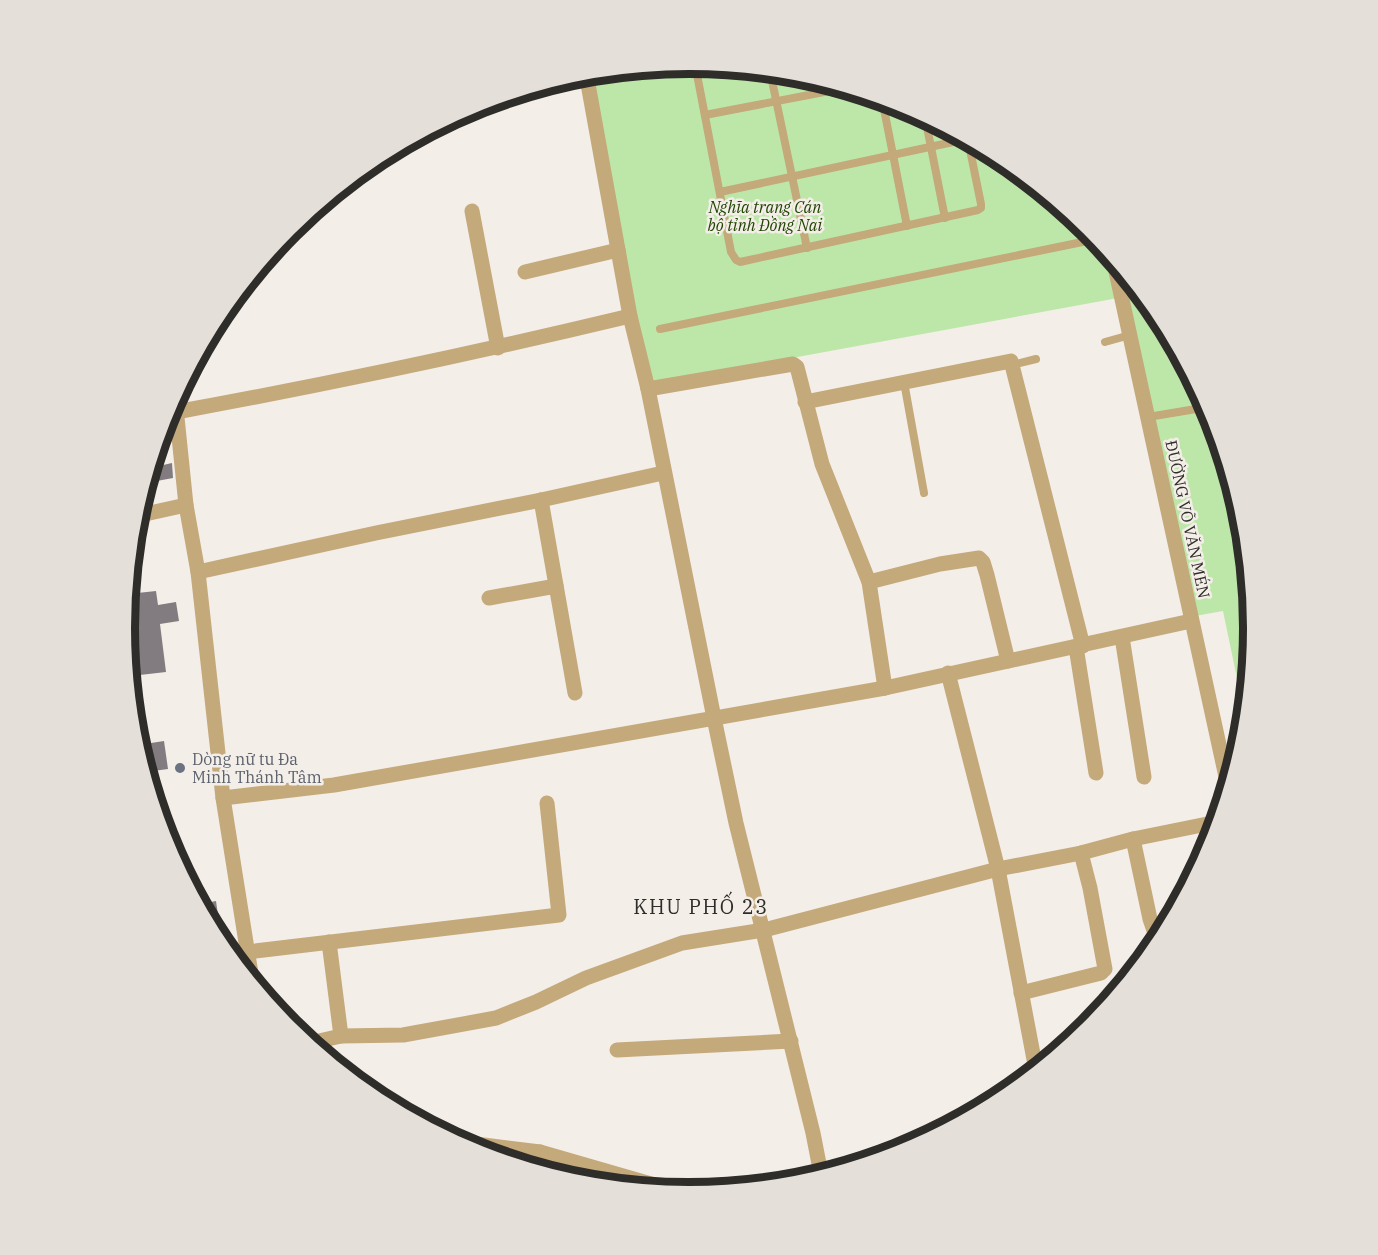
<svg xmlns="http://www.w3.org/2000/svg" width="1378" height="1255" viewBox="0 0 1378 1255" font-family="'IBM Plex Serif',serif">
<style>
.green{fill:#bde7a9}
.building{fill:#827c81}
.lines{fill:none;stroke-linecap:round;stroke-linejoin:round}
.service{stroke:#c4a97a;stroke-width:8}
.minor{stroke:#c4a97a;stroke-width:15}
.worship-dot{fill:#6b7280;stroke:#f4eee8;stroke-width:2}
.labels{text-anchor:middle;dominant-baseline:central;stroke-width:5;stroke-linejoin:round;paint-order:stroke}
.park-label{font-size:16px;font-style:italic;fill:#204503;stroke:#f4eee8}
.street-label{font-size:16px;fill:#2f2d2a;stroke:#f4eee8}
.worship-label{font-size:16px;fill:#5b616d;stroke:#f4eee8;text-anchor:start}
.quarter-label{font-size:20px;letter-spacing:1.5px;fill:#2f2d2a;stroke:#f4eee8}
.rim{fill:none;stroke:#2f2d2a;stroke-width:8}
</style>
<rect width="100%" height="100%" fill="#f4eee8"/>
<g class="green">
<polygon points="689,63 799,74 905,106 1003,158 1088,229 1106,250 1118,298 651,384 636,317 590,73"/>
<polygon points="1120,267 1159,314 1211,412 1243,518 1253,628 1245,717 1223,611 1195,616"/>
</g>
<g class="building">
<polygon points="172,463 173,478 146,483 150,468"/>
<polygon points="156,591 158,605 176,602 179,621 160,624 166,672 131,676 125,627 128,594"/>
<polygon points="164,741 168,769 146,772 138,745"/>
<polygon points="216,901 222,943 200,904"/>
</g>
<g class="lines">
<g class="service">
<polyline points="695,64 731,252 736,260 740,262 978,210 981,208 981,204 968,140"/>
<polyline points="770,71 807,248"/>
<polyline points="882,99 907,226"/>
<polyline points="705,115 845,88"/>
<polyline points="925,117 945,218"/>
<polyline points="720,192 967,139"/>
<polyline points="660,329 1097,239"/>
<polyline points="1105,342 1130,335"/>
<polyline points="1012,365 1036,359"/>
<polyline points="904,382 924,493"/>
<polyline points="1148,417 1208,407"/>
</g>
<g class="minor">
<polyline points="586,73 630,316 648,389 714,718 736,823 813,1133 821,1174"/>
<polyline points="472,211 498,348"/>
<polyline points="1113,258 1228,786"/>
<polyline points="525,272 618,250"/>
<polyline points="648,389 793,364 797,367 822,464 869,582 885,688"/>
<polyline points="175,398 186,505 198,572 223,798 252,980"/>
<polyline points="805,402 1011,361 1083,646"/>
<path d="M176,412C329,384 480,352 630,316"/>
<polyline points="541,500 575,693"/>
<polyline points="136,516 186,505"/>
<polyline points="198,572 376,533 541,500 663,473"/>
<polyline points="869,582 940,564 979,558 983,562 987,575 1008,661"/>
<polyline points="489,598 556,586"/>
<polyline points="1122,637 1144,777"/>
<polyline points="1076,647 1096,773"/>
<polyline points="948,673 998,869 1036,1070"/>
<polyline points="223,798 334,785 885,688 1191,621"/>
<polyline points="1133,839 1150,919 1158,942"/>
<polyline points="329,942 341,1036"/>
<polyline points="247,952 559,915 547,803"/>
<polyline points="1021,993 1101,973 1105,969 1090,888 1081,853"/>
<polyline points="310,1043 341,1036 403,1035 496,1018 536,1002 586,978 682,943 764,930 998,869 1081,853 1133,839 1217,822"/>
<polyline points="617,1050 791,1041"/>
<polyline points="460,1142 540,1152 675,1191"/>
<polyline points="540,1152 544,1170"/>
</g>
</g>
<circle class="worship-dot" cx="180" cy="768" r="6"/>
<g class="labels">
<g class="park-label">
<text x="765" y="207">Nghĩa trang Cán<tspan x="765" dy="18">bộ tỉnh Đồng Nai</tspan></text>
</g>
<g class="street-label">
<text transform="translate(1188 519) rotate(78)">ĐƯỜNG VÕ VĂN MÉN</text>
</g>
<g class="worship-label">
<text x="192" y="759">Dòng nữ tu Đa<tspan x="192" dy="18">Minh Thánh Tâm</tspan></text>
</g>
<g class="quarter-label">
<text x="701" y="906">KHU PHỐ 23</text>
</g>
</g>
<path d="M0 0H1378V1255H0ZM135 628a554 554 0 1 1 1108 0a554 554 0 1 1-1108 0Z" fill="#e4dfd9" fill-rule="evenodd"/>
<path class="rim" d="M135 628a554 554 0 1 1 1108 0a554 554 0 1 1-1108 0Z"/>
</svg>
